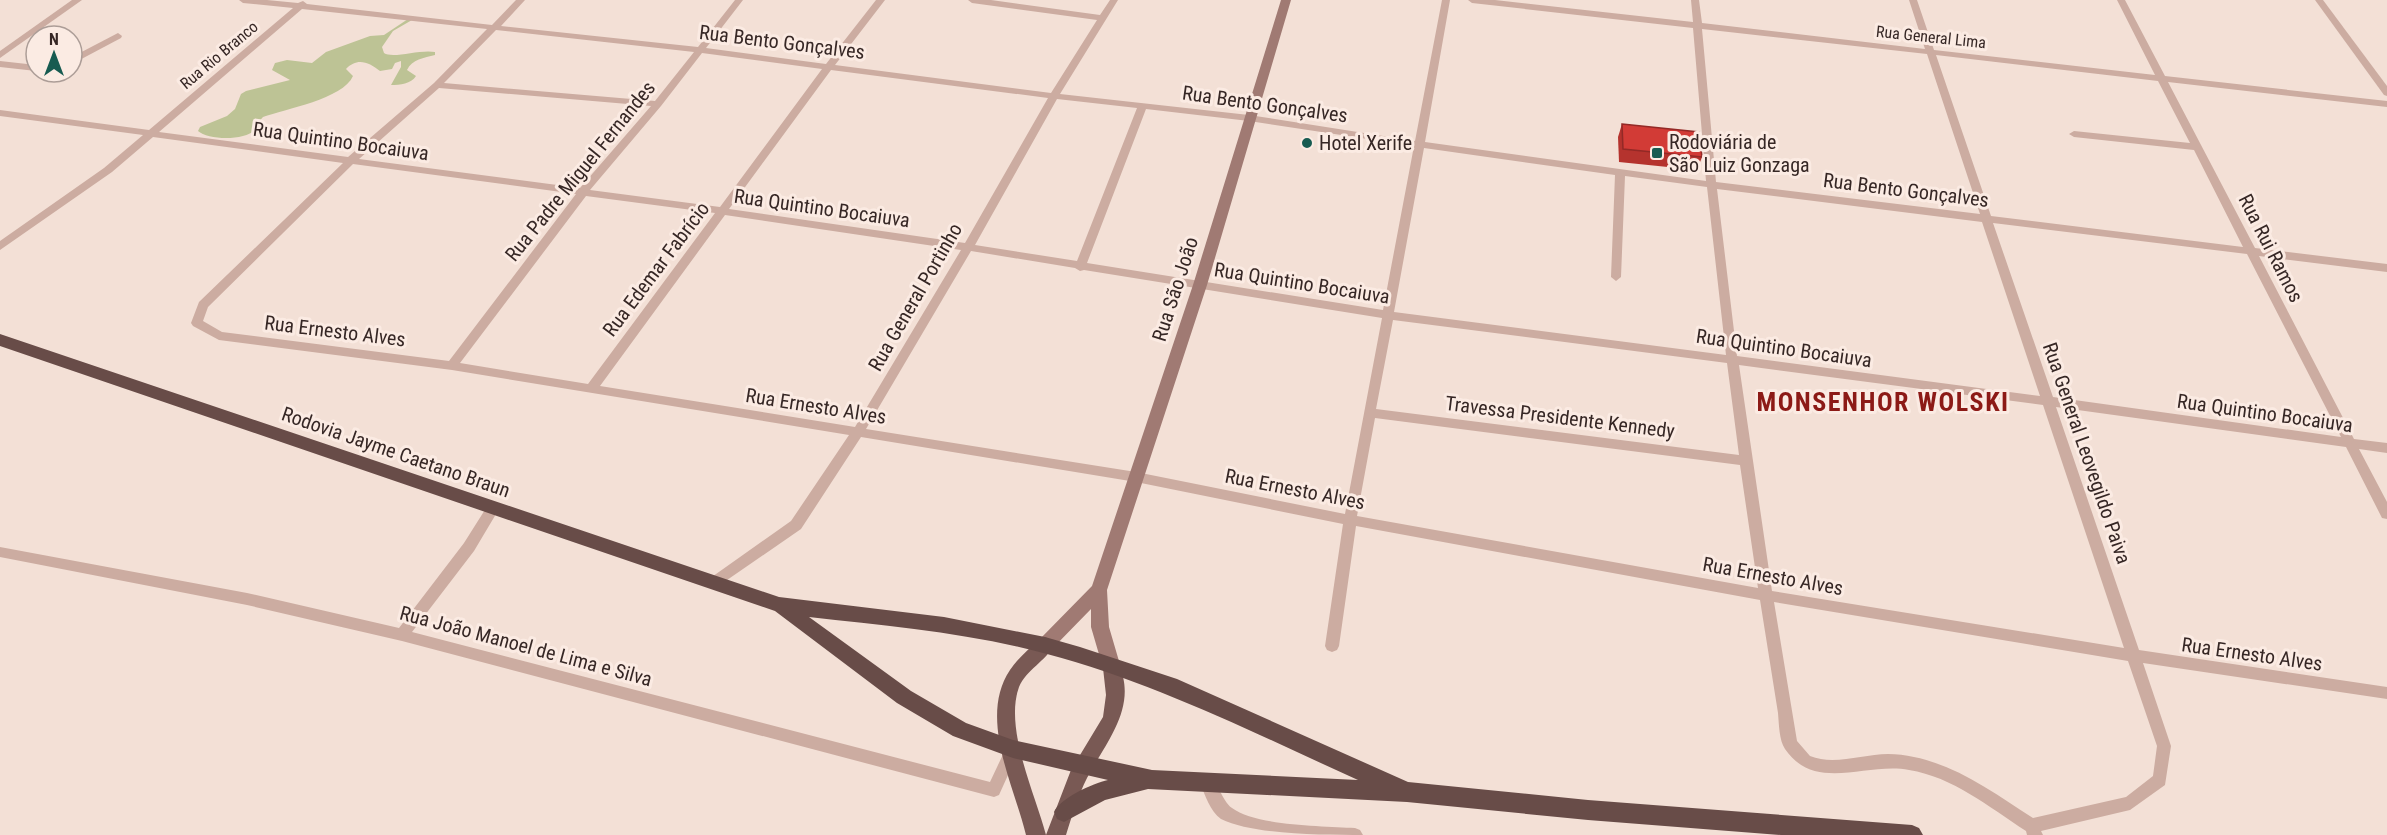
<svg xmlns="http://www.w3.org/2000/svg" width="2387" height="835" viewBox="0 0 2387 835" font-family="'Roboto Condensed',sans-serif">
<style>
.green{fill:#bdc395}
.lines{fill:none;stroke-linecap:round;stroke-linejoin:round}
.minor{fill:#ccaca1;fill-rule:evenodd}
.secondary{fill:#a07a73;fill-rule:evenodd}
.primary{fill:#795954;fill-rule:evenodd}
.trunk{fill:#684c48;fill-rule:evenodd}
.wall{fill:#b5332e}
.building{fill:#d23b36;stroke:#932926;stroke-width:1.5}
.poi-dot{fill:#175b51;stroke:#fbebe3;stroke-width:2}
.labels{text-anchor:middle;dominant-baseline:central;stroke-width:6;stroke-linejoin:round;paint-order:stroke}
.far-street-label{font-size:16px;fill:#362725;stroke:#fbebe3}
.street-label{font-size:20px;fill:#362725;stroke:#fbebe3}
.poi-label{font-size:20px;fill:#362725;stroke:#fbebe3;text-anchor:start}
.district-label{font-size:26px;font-weight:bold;letter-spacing:1.5px;fill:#8c1a16;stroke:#fbebe3}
</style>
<rect width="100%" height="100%" fill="#f3e0d6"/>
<path class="green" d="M408,19L412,20L393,31L382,47L384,53C393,59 420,49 435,52V55C424,58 412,59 407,70L416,76C411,84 400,85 391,85L401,67V61L395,63L392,69L380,71C369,62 357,57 346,69L353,76C343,99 285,109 263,117C259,121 258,126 255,130C244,141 208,140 198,131L200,127L227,116L235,109L241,94L246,91L290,80L272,70L275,63L287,60L312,63L326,52L370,36L384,35Z"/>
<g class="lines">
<g class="minor">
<polygon points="72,0 82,0 0,58 0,51"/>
<path d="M239,0H267L298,3L303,1L307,4L492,25L516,0H525L501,26L698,47L735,0H743L706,48L826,64L876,0H885L835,65L1051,93L1097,20L972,3L968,0H991L1100,15L1110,0H1118L1060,94L1249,115L1415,141L1442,0H1450L1425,142L1706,181L1693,28L1472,3L1468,0H1495L1693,22L1691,0H1699L1702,23L1925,49L1909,0H1917L1934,50L2155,75L2117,0H2125L2165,76L2387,101V107L2168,82L2255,248L2387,264V272L2259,256L2354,439L2387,443V453L2359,449L2387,502V519L2382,518L2346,447L2056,407L2139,650L2387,687V699L2143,663L2171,746L2165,785L2130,810L2041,831L2043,835H2027L2026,831C1989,807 1953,777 1909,770C1866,762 1815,793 1785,749C1779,740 1779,724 1778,713C1772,675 1766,638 1760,600L1356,526L1339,646L1337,650L1332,652L1327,650L1325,646L1343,524L1136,482L861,437L801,529L714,589L709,587L707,583L709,579L791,521L849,435L452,370L219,340L193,326L191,323L199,302L343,163L153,137L112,172L0,250V241L104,168L143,135L0,116V110L149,130L293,8L243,3ZM302,9L487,29L434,83L348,157L159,132ZM1702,29L1927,54L1980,214L1716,182ZM496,30L694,52L655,101L444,83ZM702,53L822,69L720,207L590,190L661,106ZM1936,55L2158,81L2190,143L2074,131L2069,134L2074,137L2194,150L2243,247L1991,216ZM831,70L1048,98L965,243L729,209ZM439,88L651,106L580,188L359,159ZM1057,99L1137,108L1077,261L975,245ZM1146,109L1249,121L1414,146L1383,310L1087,263ZM1424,148L1615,175L1611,277L1616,281L1621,277L1625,176L1707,187L1726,355L1394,312ZM353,164L576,194L449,361L222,332L203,321L208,307ZM1717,189L1982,222L2040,396L1737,356ZM586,196L715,213L588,384L460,363ZM725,215L961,250L855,427L600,386ZM1993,223L2247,254L2341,437L2053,397ZM971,251L1075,268L1080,271L1084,270L1382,318L1345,514L1136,472L866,429ZM1393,320L1727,363L1739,455L1376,409ZM1739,365L2043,405L2124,648L1772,591ZM1375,418L1740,465L1758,588L1357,516ZM1774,602L2128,661L2157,746L2153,776L2126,797L2033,818C1988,789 1943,755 1888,754C1863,754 1834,766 1810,756L1797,741Z"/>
<polygon points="2315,0 2323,0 2387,86 2387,96 2384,95"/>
<polygon points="118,33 122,36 121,38 72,64 72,57"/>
<polygon points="0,61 36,65 36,71 0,67"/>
<polygon points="493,504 498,505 499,509 474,551 412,632 990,782 1006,748 1011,746 1016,748 1018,753 999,795 994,797 402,641 247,605 0,557 0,547 247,593 399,628 464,543 488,505"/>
<path d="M1207,776C1219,781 1221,800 1232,808C1256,826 1324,826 1355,828L1360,830L1363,835C1323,835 1254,835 1221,819C1210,811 1205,795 1200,783L1202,778Z"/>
</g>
<polygon class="secondary" points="1281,0 1291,0 1207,285 1107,590 1109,627 1121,668 1118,673 1112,676 1106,673 1103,668 1091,627 1091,609 1051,650 1045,653 1039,650 1036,645 1039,640 1092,586 1193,285"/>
<g class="primary">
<path d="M1045,637L1051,640L1054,645C1046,661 1026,670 1019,687C1004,729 1035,793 1046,835H1026C1014,785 978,718 1010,670C1018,658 1029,649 1039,640Z"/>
<path d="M1112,660L1118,663C1139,706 1106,742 1087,778C1078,796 1072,816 1066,835H1046L1071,770L1103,717L1106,695L1103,668L1106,663Z"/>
</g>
<path class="trunk" d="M0,334L779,597L944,617L1045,637L1080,647L1177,679L1408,782L1588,800L1912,825L1919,828L1923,835H1781L1588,820L1407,802L1148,789L1105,800L1064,822L1057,819L1054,812C1059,799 1093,783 1108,780L1013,758L953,736L897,703L775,611L0,346ZM809,617C889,626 970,633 1047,654C1156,683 1256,734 1358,780L1152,770L1013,740L966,723L911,691Z"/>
</g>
<polygon class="wall" points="1622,124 1702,157 1697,170 1619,162 1618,137"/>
<polygon class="building" points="1622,124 1699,132 1702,157 1623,149"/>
<g class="poi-dot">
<circle cx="1307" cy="143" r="6"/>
<rect x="1651" y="147" width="12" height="12" rx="3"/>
</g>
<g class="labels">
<g class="far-street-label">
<text transform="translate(1931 37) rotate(6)">Rua General Lima</text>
<text transform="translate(219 55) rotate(-40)">Rua Rio Branco</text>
</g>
<g class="street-label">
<text transform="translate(782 42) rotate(7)">Rua Bento Gonçalves</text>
<text transform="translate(1265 104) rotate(8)">Rua Bento Gonçalves</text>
<text transform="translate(341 141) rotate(8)">Rua Quintino Bocaiuva</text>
<text transform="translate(580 171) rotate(-51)">Rua Padre Miguel Fernandes</text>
<text transform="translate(1906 190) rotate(7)">Rua Bento Gonçalves</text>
<text transform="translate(822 208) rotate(8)">Rua Quintino Bocaiuva</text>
<text transform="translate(2271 248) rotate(63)">Rua Rui Ramos</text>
<text transform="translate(656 269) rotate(-53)">Rua Edemar Fabrício</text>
<text transform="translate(1302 283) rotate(9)">Rua Quintino Bocaiuva</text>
<text transform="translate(1175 289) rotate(-72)">Rua São João</text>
<text transform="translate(915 297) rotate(-60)">Rua General Portinho</text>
<text transform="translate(335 331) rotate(7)">Rua Ernesto Alves</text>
<text transform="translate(1784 348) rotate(8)">Rua Quintino Bocaiuva</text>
<text transform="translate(816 406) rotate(9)">Rua Ernesto Alves</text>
<text transform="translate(2265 413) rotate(8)">Rua Quintino Bocaiuva</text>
<text transform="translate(1560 417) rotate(7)">Travessa Presidente Kennedy</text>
<text transform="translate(396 452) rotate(19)">Rodovia Jayme Caetano Braun</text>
<text transform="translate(2087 453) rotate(71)">Rua General Leovegildo Paiva</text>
<text transform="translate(1295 489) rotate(11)">Rua Ernesto Alves</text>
<text transform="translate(1773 576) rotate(10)">Rua Ernesto Alves</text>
<text transform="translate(526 646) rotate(15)">Rua João Manoel de Lima e Silva</text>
<text transform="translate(2252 654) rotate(8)">Rua Ernesto Alves</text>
</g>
<g class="poi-label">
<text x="1669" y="142">Rodoviária de<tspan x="1669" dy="23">São Luiz Gonzaga</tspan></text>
<text x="1319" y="143">Hotel Xerife</text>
</g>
<g class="district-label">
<text x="1883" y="402">MONSENHOR WOLSKI</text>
</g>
</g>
<g transform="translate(54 54)"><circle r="28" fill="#fbebe3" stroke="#ac9d97" stroke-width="1.5"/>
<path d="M0-4.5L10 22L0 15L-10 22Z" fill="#175b51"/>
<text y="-9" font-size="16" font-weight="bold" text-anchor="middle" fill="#362725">N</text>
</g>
</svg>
